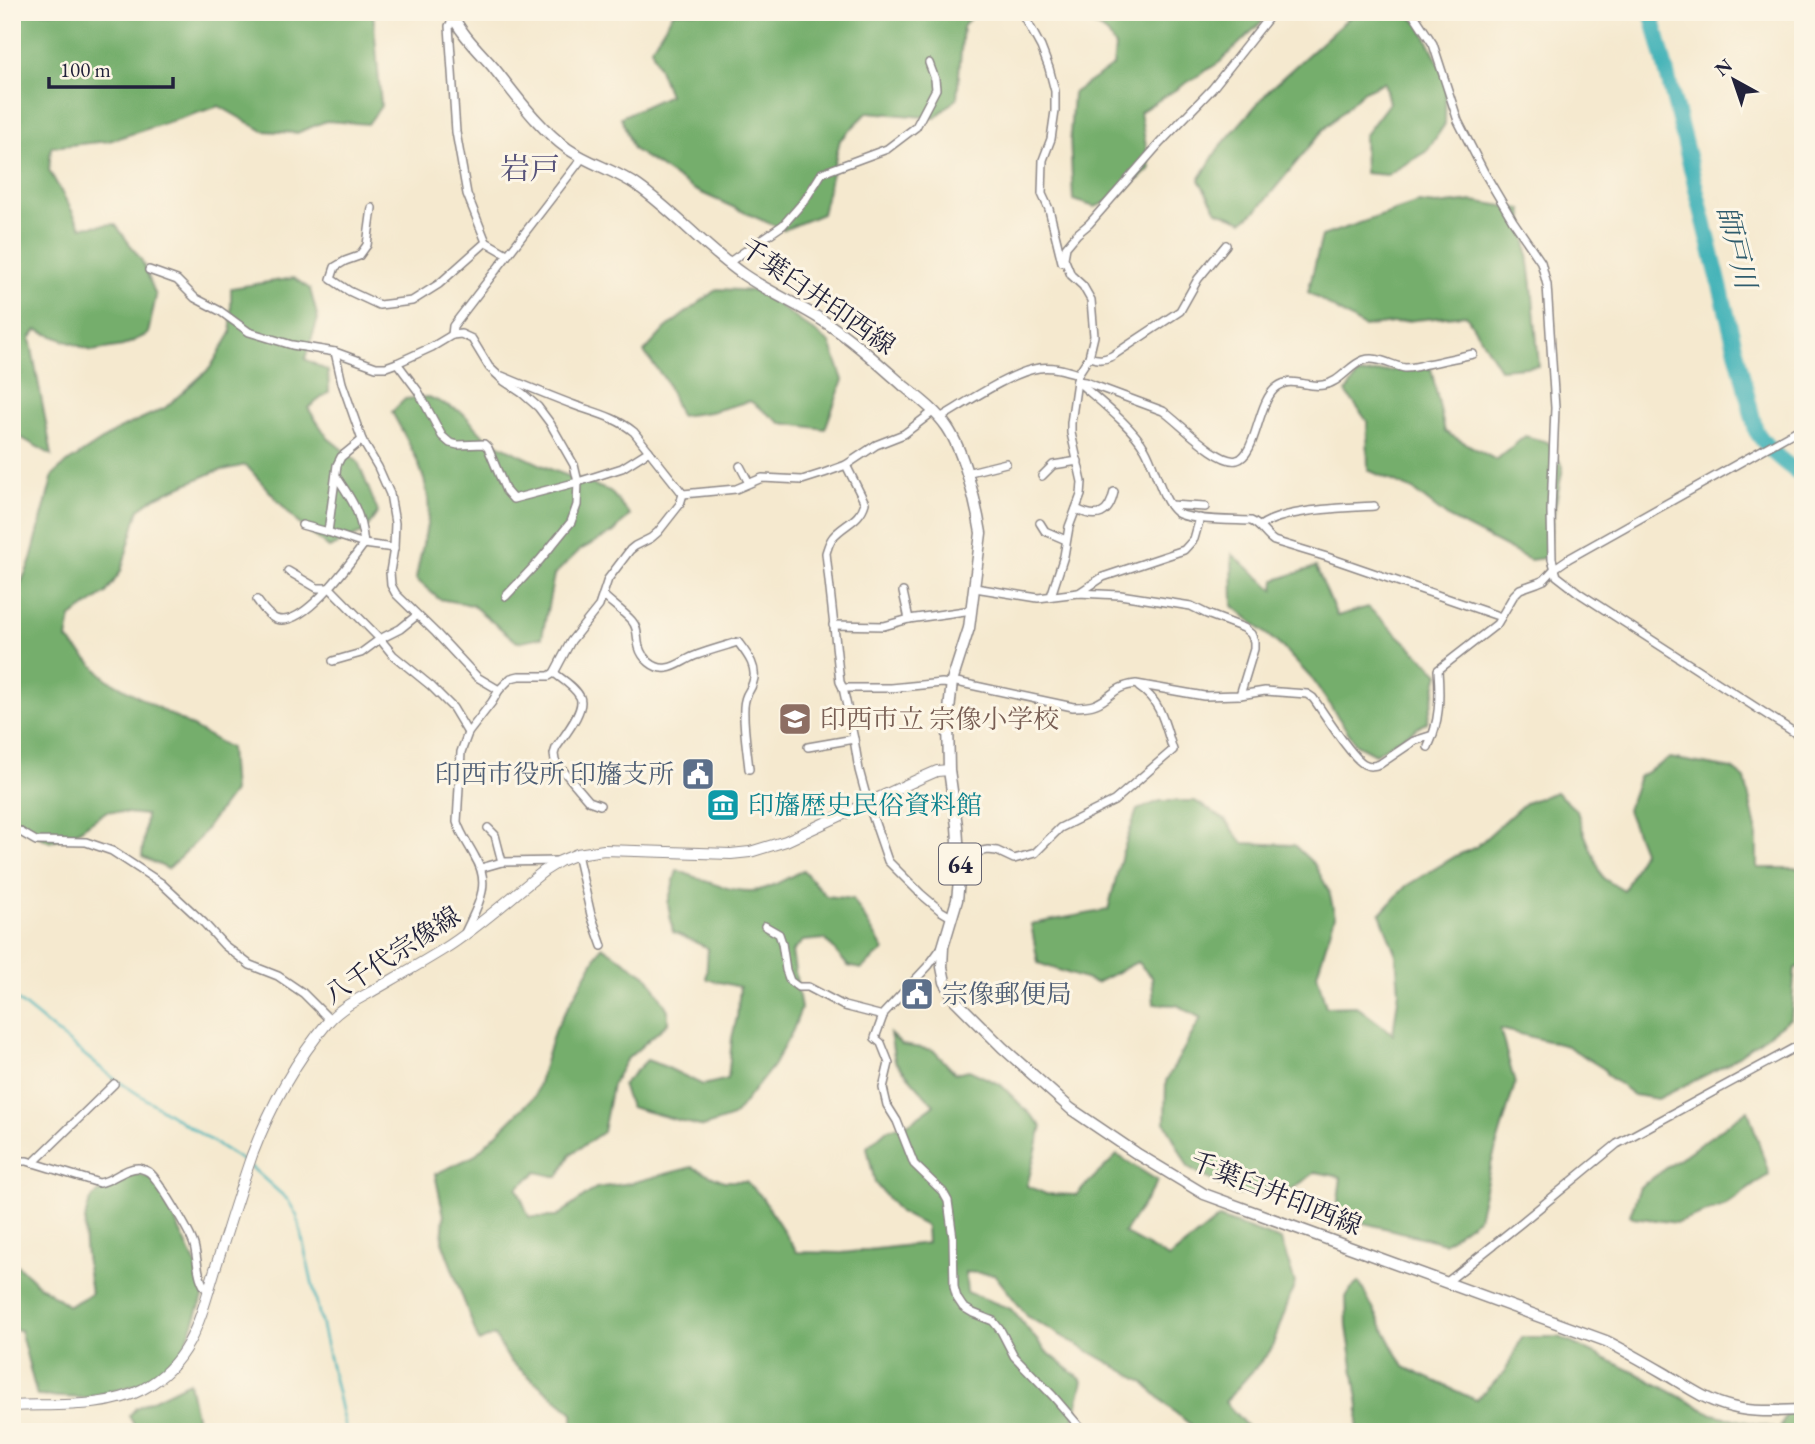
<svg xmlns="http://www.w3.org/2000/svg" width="1815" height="1444" viewBox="0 0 1815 1444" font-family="'EB Garamond','Noto Serif JP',serif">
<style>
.forest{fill:#74ae6c;stroke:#4b6854;stroke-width:2}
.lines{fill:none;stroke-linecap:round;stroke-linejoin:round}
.stream{stroke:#42b2b8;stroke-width:2.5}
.river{stroke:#42b2b8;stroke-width:16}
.minor-casing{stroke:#8c8685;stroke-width:10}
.secondary-casing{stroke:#8c8685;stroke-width:12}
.primary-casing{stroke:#8c8685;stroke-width:13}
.minor{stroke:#fff;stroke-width:7}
.secondary{stroke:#fff;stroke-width:10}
.primary{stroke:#fff;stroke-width:10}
.labels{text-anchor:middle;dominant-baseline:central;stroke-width:6;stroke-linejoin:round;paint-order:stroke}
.shield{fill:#fcf5e5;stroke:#63616e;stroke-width:2}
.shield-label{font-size:24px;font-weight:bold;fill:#22223b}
.street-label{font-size:26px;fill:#22223b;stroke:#fcf5e5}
.education-label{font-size:26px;fill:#785e54;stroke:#fcf5e5;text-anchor:start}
.service-label{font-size:26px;fill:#4e5e75;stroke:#fcf5e5;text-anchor:end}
.culture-label{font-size:26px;fill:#0d838f;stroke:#fcf5e5;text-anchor:start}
.water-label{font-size:28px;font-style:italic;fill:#2f5c6d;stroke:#fcf5e5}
.quarter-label{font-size:30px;fill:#58547b;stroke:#fcf5e5}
</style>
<rect width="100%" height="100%" fill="#fcf5e5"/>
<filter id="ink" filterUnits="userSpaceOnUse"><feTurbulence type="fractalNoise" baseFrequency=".0143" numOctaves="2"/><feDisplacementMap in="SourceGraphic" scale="14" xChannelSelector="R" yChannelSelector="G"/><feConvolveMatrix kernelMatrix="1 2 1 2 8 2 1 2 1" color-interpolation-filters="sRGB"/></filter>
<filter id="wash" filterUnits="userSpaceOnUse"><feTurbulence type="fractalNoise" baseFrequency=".00686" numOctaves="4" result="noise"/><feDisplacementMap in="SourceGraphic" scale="28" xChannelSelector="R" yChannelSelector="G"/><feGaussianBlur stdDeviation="1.57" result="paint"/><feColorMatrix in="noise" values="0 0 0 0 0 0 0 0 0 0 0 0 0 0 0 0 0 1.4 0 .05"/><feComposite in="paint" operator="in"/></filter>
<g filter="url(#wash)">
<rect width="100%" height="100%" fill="#f5e9cf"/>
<g class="forest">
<polygon points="12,12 373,12 381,106 368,124 326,121 297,133 263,131 219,106 109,141 51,147 49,170 81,227 115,224 142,261 156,296 148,334 123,346 92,351 37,330 30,338 52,455 18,436 12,440"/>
<polygon points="674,12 975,12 963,27 957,98 935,118 868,112 840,140 822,214 784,230 695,190 633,149 621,117 669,95 651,48"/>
<polygon points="1073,12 1272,12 1220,62 1140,112 1150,169 1115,199 1095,207 1073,200 1070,136 1073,93 1113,66 1115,47 1107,33"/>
<polygon points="1367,12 1404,12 1420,24 1446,78 1445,124 1427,151 1387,175 1365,173 1364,136 1389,103 1384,82 1364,91 1323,130 1258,209 1243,221 1217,211 1199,180 1218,149 1272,87 1350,17"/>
<polygon points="1473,201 1522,209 1532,285 1539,366 1500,369 1466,315 1415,320 1364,327 1308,292 1322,236 1418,203 1437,205"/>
<polygon points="294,278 310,289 318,319 305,359 328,371 329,392 308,408 328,438 358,462 378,512 364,532 329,548 297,522 246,465 214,472 156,497 139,509 121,571 106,593 71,617 67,639 107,679 230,748 233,792 197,841 168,869 142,857 146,815 107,811 75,833 50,842 15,825 12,823 12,744 19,730 12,706 12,591 21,583 30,563 53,475 64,465 119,429 165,408 210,368 231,333 231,288"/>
<polygon points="717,289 759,291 830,343 843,380 825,429 781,423 750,401 710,412 680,416 666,381 644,352 666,328"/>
<polygon points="1431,368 1445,432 1496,460 1525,436 1548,442 1563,467 1545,558 1530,560 1449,518 1413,490 1368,470 1367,421 1346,392 1358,375 1397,370"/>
<path d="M429,397L462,412L487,439L552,470L610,491L630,515L614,532L580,550L554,575L542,637L517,642L472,605L439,599L416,579C419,559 425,539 428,519C433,482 409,444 392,412L405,399Z"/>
<polygon points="1232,554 1274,590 1275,580 1316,567 1337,616 1368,607 1439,673 1427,722 1375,754 1356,744 1313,680 1283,648 1233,606"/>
<polygon points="1670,758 1732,769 1745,779 1757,833 1757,868 1803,868 1803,966 1795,968 1791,1018 1726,1065 1658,1099 1634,1095 1607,1075 1604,1069 1567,1046 1500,1029 1515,1084 1490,1168 1478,1218 1444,1243 1336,1216 1341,1177 1316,1172 1292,1189 1237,1195 1188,1167 1165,1122 1166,1081 1201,1018 1177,1005 1154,1004 1152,977 1137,962 1096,983 1038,963 1031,924 1108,910 1122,854 1137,810 1160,801 1195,801 1225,820 1243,843 1294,845 1315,865 1329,891 1335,916 1317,974 1326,1007 1356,1006 1393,1034 1399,991 1396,955 1380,914 1406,886 1456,856 1476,847 1525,803 1556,792 1577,811 1584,833 1603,878 1624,891 1643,851 1627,810 1639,777"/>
<path d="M677,870C701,879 725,891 751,891C769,890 787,878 803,870L826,896L853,899L884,950L861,969L848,966L825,939L803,941L792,952L801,1009L793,1030L773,1066L733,1117L703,1127L630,1107L622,1085L647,1060L666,1067L703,1085L728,1079L732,1038L737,1017L740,987L706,979L708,948L673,932L668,903Z"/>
<polygon points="602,946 649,978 668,1010 668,1023 626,1060 612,1085 603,1132 571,1154 558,1177 537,1172 517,1188 529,1217 556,1217 596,1188 631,1183 692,1167 724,1181 746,1181 761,1196 797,1252 842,1253 927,1243 926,1226 899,1212 875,1183 867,1147 886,1130 909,1123 934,1105 895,1061 890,1034 902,1045 933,1050 955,1073 969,1070 1001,1085 1042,1126 1027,1186 1046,1194 1076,1195 1117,1155 1158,1181 1124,1233 1169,1258 1219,1218 1281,1240 1295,1283 1271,1350 1225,1402 1252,1432 1200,1432 1172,1410 1143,1382 1028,1317 994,1274 965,1272 967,1292 1011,1309 1046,1351 1083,1381 1072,1427 1077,1432 573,1432 573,1413 510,1361 494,1335 479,1342 442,1241 444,1216 435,1174 474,1156 535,1096 554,1032"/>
<polygon points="1748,1110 1769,1174 1726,1205 1677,1223 1633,1217 1630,1215 1640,1187"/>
<path d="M136,1173L156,1180L197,1267L204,1295L182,1353L148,1382L85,1398L37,1396L20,1330H12V1260L36,1283L69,1306L91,1294C88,1268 77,1219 93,1197C98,1191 127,1178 136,1173Z"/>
<polygon points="1359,1282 1404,1367 1476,1400 1505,1372 1522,1337 1559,1337 1636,1373 1712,1414 1779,1429 1795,1397 1803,1393 1803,1432 1357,1432 1359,1406 1347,1327 1346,1297 1351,1289"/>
<polygon points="189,1382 197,1421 197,1432 138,1432 129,1416 136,1408"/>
</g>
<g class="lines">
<g class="stream">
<polyline points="12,996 113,1078 246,1163"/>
<polyline points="251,1167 288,1200 297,1216 346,1432"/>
</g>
<path class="river" d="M1651,12L1681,128L1756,431C1768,450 1784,463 1803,476"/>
</g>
</g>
<g filter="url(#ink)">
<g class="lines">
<defs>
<g id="minor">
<polyline points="1022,12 1041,47 1049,68 1055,91 1055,111 1051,139 1043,160 1042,194 1049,209 1062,262"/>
<polyline points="1410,12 1416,18 1433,44 1458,121 1484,172 1513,221 1541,262 1547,285 1555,408 1551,511 1552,559 1557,576 1579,593 1803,738"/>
<polyline points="454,19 449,26 456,132 467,194 486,242"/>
<polyline points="372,208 367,245 359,256 345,261 335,267 331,279 349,291 379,305 412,301 439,284 486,242 507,254"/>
<polyline points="728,263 783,225 805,200 822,173 887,149 916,127 936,89 935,79 929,63"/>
<polyline points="149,270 177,280 195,298 220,311 249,332 292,345 335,352 376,367 386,367 397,363 432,347 452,335 461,334 472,339 489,367 504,381 522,393 538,407 550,423 574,465 578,482 577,505 571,522 540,560 506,596"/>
<polyline points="452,335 453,326 583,157"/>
<polyline points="335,352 342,383 362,440 378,467 390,494 395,523 394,548 390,572 391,585 396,594 436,633 477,677 499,690"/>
<path d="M1089,357C1098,360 1104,360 1112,356L1180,311L1198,279L1226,245"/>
<polyline points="397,363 418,391 442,436 450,443 458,445 484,444 488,448 506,491 513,499 578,482 622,468 649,451"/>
<path d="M502,376C526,386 550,396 574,405C596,413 616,417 634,432L683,494"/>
<path d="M1077,381C1098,400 1131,425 1145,449C1155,466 1162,501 1176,512C1186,521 1236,520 1251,521C1261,525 1265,535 1274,541L1327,557L1501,617"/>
<path d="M1077,381L1085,382L1163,411C1179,422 1219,465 1237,460C1257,455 1257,401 1277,387C1292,376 1307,388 1323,385C1340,383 1349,365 1364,360C1378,356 1392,366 1405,368C1412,368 1420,366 1426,364C1442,361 1458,357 1473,354"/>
<path d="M940,418C964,404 1013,371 1039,368C1052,366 1065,370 1078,374"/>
<path d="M846,465L865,503C860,521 844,524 833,537C829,542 828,547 826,553L840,682L843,688L854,739L859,770L868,803L888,861L921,894L941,911L951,917"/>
<polyline points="740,466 749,483"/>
<polyline points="966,473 1006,463"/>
<polyline points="1042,476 1053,465 1078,461"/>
<polyline points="683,494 736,489 762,478 802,480 824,473 846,465 876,445 904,434 934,411"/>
<polyline points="1170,505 1205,507"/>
<path d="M1076,509C1098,520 1109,515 1114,492"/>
<polyline points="1040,523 1045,531 1066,540"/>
<polyline points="302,525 328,532 364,544 394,548"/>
<path d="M1260,526C1284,509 1344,508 1374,506"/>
<polyline points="328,532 337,465 341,457 362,440"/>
<polyline points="288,571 317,588 330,588 380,639 393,655 431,686 453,708 468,733"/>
<polyline points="975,588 1038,598 1078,593 1120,595 1191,606 1207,614 1244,628 1251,634 1254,641 1254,649 1240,695"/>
<polyline points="903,592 909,619"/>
<polyline points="1079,593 1103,577 1184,550 1194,539 1200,518"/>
<path d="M603,595C612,604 623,611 632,621C639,629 636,637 639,647C642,658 654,670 667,668C677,667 687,658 697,655C710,650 725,646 738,642C747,654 758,667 753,682C750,694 745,691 744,707C743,727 747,749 749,769"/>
<polyline points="1051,596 1064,556 1069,527 1081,495 1082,482 1071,433 1071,423 1078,374 1089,357 1094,336 1091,300 1083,286 1071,275 1064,258 1066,247 1077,234 1089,224 1160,143 1212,89 1273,12"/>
<path d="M257,600C262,607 268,616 276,619C303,629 350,563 364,544C361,513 353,501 336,476"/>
<polyline points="833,625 884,626 909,619 972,610"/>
<polyline points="333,661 361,653 380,639 400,629 416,616"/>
<path d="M554,673C562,679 575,687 580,697C586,710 563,737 556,748L554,754L555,761L589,801L600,805"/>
<path d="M952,681L1073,707C1081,707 1089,707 1096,704C1113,697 1112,687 1136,684L1204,696L1240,695L1265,691L1307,694L1313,698C1324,713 1350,756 1364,764C1370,767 1374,766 1380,764L1414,741L1433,735"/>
<polyline points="843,688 891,688 942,683 951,684"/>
<polyline points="808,747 854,739"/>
<path d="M1428,747C1440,721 1440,698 1438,670L1497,624L1514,595L1520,589L1537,583L1544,580L1555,568L1568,559L1803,427"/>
<polyline points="12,827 36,841 86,842 112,851 161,883 204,923 224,945 250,965 278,976 303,993 330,1020"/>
<polyline points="488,828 495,835 502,862"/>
<polyline points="577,854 591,915 602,946"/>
<path d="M960,855L988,850L997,851L1014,859L1035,853L1060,828L1114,801L1173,750C1165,726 1162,702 1139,687"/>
<polyline points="481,868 502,862 560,861"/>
<polyline points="765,926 779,934 782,943 786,970 790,981 798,987 808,987 844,1006 883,1016"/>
<path d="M464,935C476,908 493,886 475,857C469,845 461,835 457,822L461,752L468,733L492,702L499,690L511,678L519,676H549L554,673L571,641L599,606L608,579L630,550L635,546L651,538L658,532L680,504L683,494"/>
<polyline points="942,947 929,965 884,1013 875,1038 881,1043 889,1063 883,1088 887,1105 897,1121 914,1164 943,1192 948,1201 953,1238 954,1287 957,1298 963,1307 973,1313 993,1321 1001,1331 1014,1356 1053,1396 1084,1432"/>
<path d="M12,1163L20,1161H27L99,1183C113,1181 125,1167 139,1168C142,1169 146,1170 149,1172C159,1180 190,1232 194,1245C198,1259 197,1281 208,1291"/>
<polyline points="33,1163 114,1084"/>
<polyline points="1447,1282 1521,1223 1617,1144 1803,1043"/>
</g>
<path id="secondary" d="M12,1406C52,1404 107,1409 143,1389C192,1362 201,1315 216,1266C228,1229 239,1192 252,1155C270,1108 295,1061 328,1022C339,1009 356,1000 371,992C395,978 420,964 444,949C478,928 512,896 544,871L560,861L577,854L604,850L731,854L750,852L786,841L921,778L937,771L949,770"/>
<path id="primary" d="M451,12C460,33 478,50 493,67C516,95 538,128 568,149C590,164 617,171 638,186C676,213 706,249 744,275C769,292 797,304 822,320C852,339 879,364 905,387C920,399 936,411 947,427C964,452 976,503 981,533L969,628L952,681L948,721L949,770L957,826L960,871L957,900L943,947L942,967L945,982L955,1000L1003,1048L1071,1109L1136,1153L1204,1194L1606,1341C1626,1351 1645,1362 1664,1373C1686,1386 1706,1401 1732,1407C1755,1413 1779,1411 1803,1410"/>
</defs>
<use href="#minor" class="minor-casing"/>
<use href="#secondary" class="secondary-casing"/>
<use href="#primary" class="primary-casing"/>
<use href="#minor" class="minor"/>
<use href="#secondary" class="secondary"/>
<use href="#primary" class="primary"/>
</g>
</g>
<defs>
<symbol id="school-square" viewBox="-11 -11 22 22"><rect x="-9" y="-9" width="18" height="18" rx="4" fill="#8d6e63" stroke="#fcf5e5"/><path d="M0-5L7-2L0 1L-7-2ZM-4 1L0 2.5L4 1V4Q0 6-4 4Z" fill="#fff"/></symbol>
<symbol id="civic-square" viewBox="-11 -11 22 22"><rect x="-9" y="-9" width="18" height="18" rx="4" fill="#5c6f8a" stroke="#fcf5e5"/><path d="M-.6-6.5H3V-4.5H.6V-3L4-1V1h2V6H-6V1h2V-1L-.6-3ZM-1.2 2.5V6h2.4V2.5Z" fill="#fff"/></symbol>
<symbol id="museum-square" viewBox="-11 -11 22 22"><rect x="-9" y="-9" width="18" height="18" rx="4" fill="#0f9aa8" stroke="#fcf5e5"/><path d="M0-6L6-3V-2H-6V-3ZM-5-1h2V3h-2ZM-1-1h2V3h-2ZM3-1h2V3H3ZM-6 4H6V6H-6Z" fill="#fff"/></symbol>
</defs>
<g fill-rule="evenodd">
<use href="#school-square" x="776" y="700" width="38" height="38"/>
<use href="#civic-square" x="679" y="755" width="38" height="38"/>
<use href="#museum-square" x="704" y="786" width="38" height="38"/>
<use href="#civic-square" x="898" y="975" width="38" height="38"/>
</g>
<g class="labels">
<rect class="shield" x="939" y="843.5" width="42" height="41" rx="5"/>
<g class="shield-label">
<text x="960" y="864">64</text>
</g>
<g class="street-label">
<text transform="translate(818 296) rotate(35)">千葉臼井印西線</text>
<text transform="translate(392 955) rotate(-33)">八千代宗像線</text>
<text transform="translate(1276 1193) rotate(22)">千葉臼井印西線</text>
</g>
<g class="education-label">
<text x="820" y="719">印西市立 宗像小学校</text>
</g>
<g class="service-label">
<text x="674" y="774">印西市役所 印旛支所</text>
<text x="942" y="994" text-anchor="start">宗像郵便局</text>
</g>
<g class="culture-label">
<text x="748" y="805">印旛歴史民俗資料館</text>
</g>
<g class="water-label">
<text transform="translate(1737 247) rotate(76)">師戸川</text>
</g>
<g class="quarter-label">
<text x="530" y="168">岩戸</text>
</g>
</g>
<rect width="1815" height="1444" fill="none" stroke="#fcf5e5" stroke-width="42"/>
<g transform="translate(1734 80) rotate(320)" stroke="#fcf5e5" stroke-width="5" paint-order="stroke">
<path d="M0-5L12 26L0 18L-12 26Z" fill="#22223b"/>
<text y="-10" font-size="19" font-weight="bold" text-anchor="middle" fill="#22223b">N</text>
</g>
<path d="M49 77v10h124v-10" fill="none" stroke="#22223b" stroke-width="3.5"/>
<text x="60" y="77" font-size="21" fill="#22223b" stroke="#fcf5e5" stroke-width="5" paint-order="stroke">100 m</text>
</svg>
